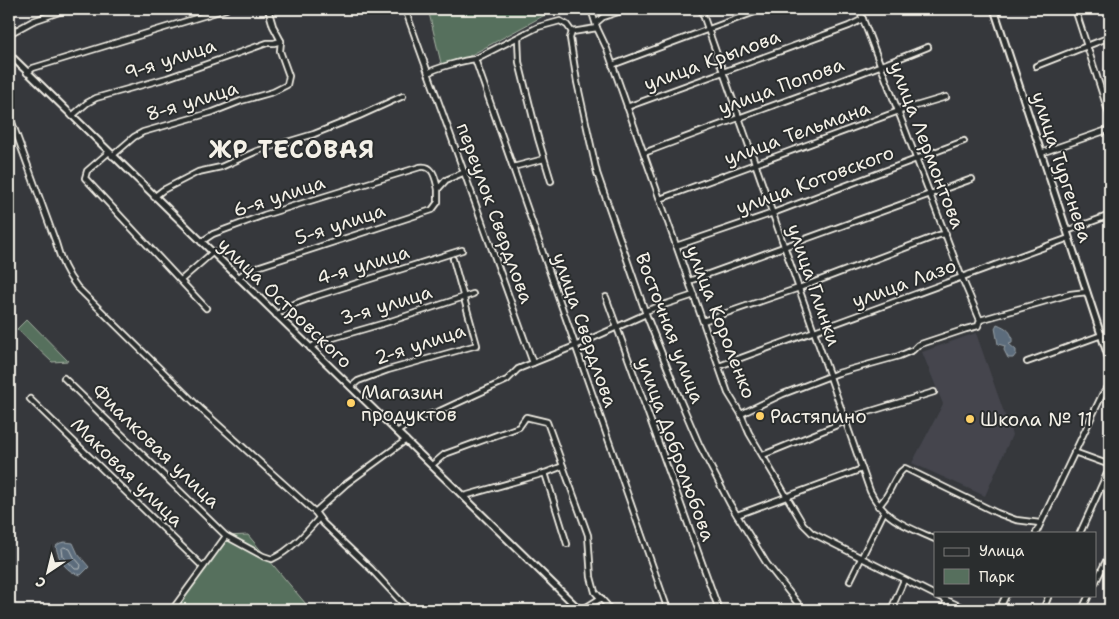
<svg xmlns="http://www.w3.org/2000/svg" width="1119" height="619" viewBox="0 0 1119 619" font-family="'Shantell Sans',sans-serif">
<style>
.built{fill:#44454d}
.green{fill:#566f5d;stroke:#a5b0a2}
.water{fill:#5b6c7c;stroke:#98a1a7}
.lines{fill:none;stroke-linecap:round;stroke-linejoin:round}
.shore{stroke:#b7bcbd;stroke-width:1}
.minor-casing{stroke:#f4f1e8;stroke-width:8}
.tertiary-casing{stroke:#f4f1e8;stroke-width:9}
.minor{stroke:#2a2d2e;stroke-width:4.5}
.tertiary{stroke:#2a2d2e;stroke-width:5}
.poi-dot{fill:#ffd166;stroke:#2a2d2e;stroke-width:2}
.labels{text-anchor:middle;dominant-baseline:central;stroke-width:4;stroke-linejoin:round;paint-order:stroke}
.street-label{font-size:19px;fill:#f4f1e8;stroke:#2a2d2e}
.poi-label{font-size:19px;fill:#f4f1e8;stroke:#2a2d2e;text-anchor:start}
.district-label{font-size:24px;font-weight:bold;letter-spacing:1px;fill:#f4f1e8;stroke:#2a2d2e}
</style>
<rect width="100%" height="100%" fill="#36383c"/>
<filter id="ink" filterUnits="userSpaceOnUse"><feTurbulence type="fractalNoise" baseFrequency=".02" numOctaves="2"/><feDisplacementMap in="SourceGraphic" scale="10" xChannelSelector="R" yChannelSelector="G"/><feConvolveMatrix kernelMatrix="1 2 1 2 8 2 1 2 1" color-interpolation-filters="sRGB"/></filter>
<g filter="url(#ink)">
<polygon class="built" points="976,333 1012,435 985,496 912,463 943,404 922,352"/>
<g class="green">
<polygon points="428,9 556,9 449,67 441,63"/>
<polygon points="27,319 68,361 52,362 17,329"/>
<polygon points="248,535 311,610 174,610 226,536"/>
</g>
<g class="water">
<path d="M997,324C1007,328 1013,332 1012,343L1009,344L1016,350V354L1013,358H1008L1004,350L1005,346L998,344L995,328Z"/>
<path d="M65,542L73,543L78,554L89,567L81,575C67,573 58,560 56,546L60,543Z"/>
</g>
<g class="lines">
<polygon class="shore" points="64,547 70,549 74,557 81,565 80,569 75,569 63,556 62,549"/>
<defs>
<g id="minor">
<polyline points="405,9 533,363"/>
<polyline points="591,9 597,28 607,49 728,393 741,414 749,433 803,524 812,533 935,595"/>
<path d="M701,9L870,491C884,520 908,527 935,539"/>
<polyline points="859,9 962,278 980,320"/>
<polyline points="1075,9 1110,117"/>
<polyline points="596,23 603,17 627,9"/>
<polyline points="572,32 570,38 577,82 597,173 646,314 681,402 699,444 730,504 767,564 803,610"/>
<polyline points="9,34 33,21 68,9"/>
<polyline points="518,38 519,62 538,138 551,181"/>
<polyline points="475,59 668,610"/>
<polyline points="612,65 763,9"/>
<polyline points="1036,66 1110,37"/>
<polyline points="27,73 33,68 226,9"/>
<path d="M428,73C435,68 466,60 475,59L538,27L560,21L567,25L572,32L597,28"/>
<polyline points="627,107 849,26 863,19"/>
<path d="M9,114L56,243C61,261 66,273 77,287L202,410L315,512L323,523L371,569L409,610"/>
<polyline points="72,116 87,103 96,98 167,78 267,43 274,43 281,41"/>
<polyline points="109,152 87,171 85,178 206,308"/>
<path d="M644,153C738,117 834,85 928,47"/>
<polyline points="1041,153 1110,129"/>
<polyline points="112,156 134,137 143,132 213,112 241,101 273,92 287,85 289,76 280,51 281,41 273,26 268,9"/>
<polyline points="513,167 544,159"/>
<polyline points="154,197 163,190 198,172 221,167 257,151 314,134 359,116 403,96"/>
<polyline points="660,199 899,111 946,97"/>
<polyline points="1067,231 1110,215"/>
<path d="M201,242L213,234L264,215L420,167C434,165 435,178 438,189L446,180L465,172"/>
<polyline points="676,246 773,213 964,141"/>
<polyline points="238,278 248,270 432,210 438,202 438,189"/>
<polyline points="181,280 212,253"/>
<polyline points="689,281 972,179"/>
<polyline points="606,297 719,610"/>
<polyline points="645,311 694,295"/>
<polyline points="276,315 291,305 313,297 462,250"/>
<polyline points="703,321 799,288 939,235 946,234"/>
<polyline points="310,348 319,342 385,323 473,294"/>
<polyline points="1027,362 1110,332"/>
<polyline points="719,366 1069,238"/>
<path d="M64,378L226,536L263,556L272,559C290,551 306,533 319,518"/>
<polyline points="351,387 358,381 388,370 477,345 453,259"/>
<polyline points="30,399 203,567"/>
<polyline points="741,414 783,394 838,373 899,356 913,350 918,345 966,329 978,326 980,320 1070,294 1087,292"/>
<polyline points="397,432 416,419 440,411 507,380 518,369 575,346 646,314"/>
<polyline points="1074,452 1110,465"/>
<polyline points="763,455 837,425 855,416 934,392"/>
<polyline points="432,465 445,454 519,427 526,417 547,422 588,535 591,577 595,592 606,604 610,610"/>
<polyline points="545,473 567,544"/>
<polyline points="464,496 545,473 563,466"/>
<path d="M878,506C891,496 892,477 905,468L997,513L1016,520L1040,523"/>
<polyline points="315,512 346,484 406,440"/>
<polyline points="737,515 862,469"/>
<polyline points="1036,533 1102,395 1110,385"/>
<polyline points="1080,533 1110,467"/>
<polyline points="850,581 884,512"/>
<polyline points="1095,583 1110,553"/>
<polyline points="936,595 968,610"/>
<polyline points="172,610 226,536"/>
<polyline points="582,610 601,598"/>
<polyline points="891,610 904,580"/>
<polyline points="942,610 947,601"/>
<polyline points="999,610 1006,595"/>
<polyline points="1043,610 1049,595"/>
<polyline points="1082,610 1089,595"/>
</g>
<g id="tertiary">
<polyline points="994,9 1110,362"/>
<polyline points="9,54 580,610"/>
</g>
</defs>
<use href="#minor" class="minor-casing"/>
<use href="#tertiary" class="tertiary-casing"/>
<use href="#minor" class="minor"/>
<use href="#tertiary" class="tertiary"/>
</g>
</g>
<g class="poi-dot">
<circle cx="351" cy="403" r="5"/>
<circle cx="760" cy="416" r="5"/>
<circle cx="970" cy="419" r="5"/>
</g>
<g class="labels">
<g class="street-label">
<text transform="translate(170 59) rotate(-18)">9-я улица</text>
<text transform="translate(712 60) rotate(-20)">улица Крылова</text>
<text transform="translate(781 86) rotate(-20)">улица Попова</text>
<text transform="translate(192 101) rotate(-17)">8-я улица</text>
<text transform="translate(797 133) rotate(-20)">улица Тельмана</text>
<text transform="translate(927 145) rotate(69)">улица Лермонтова</text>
<text transform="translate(1062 167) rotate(72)">улица Тургенева</text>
<text transform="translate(815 180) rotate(-20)">улица Котовского</text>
<text transform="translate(279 196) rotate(-18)">6-я улица</text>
<text transform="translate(495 213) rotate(70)">переулок Свердлова</text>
<text transform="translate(340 224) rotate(-18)">5-я улица</text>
<text transform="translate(363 265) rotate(-17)">4-я улица</text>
<text transform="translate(904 283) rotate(-20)">улица Лазо</text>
<text transform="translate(814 285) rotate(71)">улица Глинки</text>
<text transform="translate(285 303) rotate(44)">улица Островского</text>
<text transform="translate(386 305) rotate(-17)">3-я улица</text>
<text transform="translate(721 322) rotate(69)">улица Короленко</text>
<text transform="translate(670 328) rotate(69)">Восточная улица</text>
<text transform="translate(585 330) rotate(71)">улица Свердлова</text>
<text transform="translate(420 344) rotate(-18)">2-я улица</text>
<text transform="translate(156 446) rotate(44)">Фиалковая улица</text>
<text transform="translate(676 449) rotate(70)">улица Добролюбова</text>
<text transform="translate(127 472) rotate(44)">Маковая улица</text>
</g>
<g class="poi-label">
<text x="361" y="392">Магазин<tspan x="361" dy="22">продуктов</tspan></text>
<text x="770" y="416">Растяпино</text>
<text x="980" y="419">Школа № 11</text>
</g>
<g class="district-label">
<text x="292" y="150">ЖР ТЕСОВАЯ</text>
</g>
</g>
<rect width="1119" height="619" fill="none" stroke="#2a2d2e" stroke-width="30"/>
<rect x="15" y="15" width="1089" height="589" fill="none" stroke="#f4f1e8" stroke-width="2" filter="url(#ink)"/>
<rect x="934" y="532" width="162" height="65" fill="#2a2d2e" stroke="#7b7b78"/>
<rect x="944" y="548" width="25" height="8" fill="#2a2d2e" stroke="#7b7b78"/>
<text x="979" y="556" font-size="15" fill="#f4f1e8">Улица</text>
<rect x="944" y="569" width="25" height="15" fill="#566f5d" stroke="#7b7b78"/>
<text x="979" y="582" font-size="15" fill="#f4f1e8">Парк</text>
<g transform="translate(48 572) rotate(215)" stroke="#2a2d2e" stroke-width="4" paint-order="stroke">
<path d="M0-4L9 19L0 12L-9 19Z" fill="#f4f1e8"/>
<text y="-8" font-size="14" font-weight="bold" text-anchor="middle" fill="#f4f1e8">С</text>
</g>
</svg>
